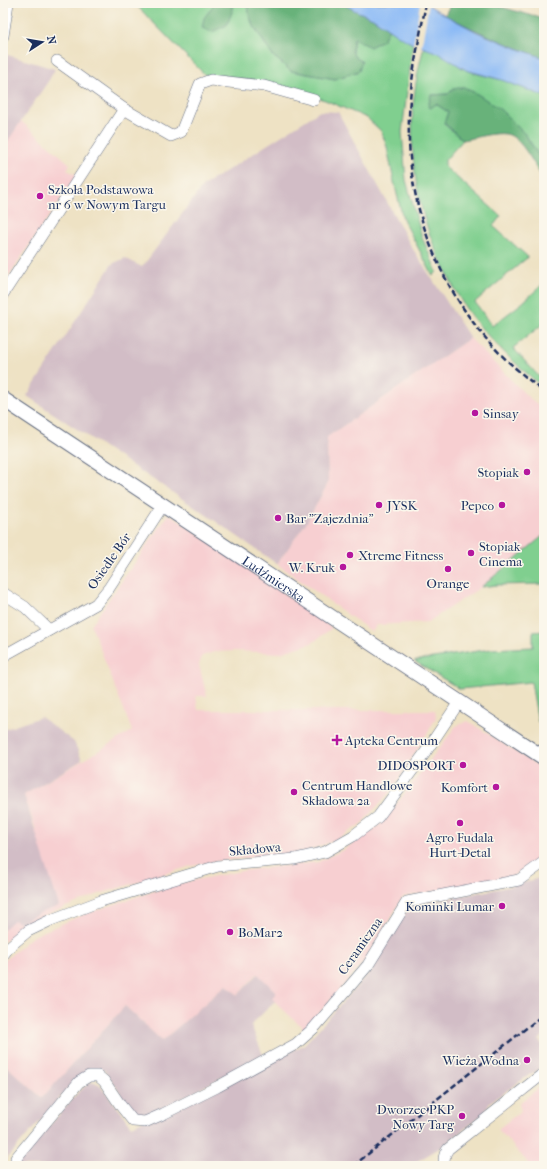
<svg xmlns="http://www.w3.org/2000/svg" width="547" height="1169" viewBox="0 0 547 1169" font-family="'IM FELL French Canon',serif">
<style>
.built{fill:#f7cfd1}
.industrial{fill:#d2bdc6}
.green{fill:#80cf8f;stroke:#4e7f76}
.forest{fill:#68b27a;stroke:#42706c}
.water{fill:#8bbaf6;stroke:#5374aa}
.pier{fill:#eee2c4}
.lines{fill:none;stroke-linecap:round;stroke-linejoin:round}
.minor-casing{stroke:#656e82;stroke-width:12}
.major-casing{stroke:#656e82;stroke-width:16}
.minor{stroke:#fff;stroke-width:11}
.major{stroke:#fff;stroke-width:14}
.rail{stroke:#1b2f5e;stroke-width:2.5;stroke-dasharray:6 3;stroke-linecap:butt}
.poi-dot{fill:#b5179e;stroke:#fbf7ec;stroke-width:1.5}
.labels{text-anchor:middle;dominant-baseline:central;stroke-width:3;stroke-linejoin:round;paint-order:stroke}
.poi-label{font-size:13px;fill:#1b2f5e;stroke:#fbf7ec;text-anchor:start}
.street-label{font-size:13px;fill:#1b2f5e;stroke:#fbf7ec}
</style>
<rect width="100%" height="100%" fill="#fbf7ec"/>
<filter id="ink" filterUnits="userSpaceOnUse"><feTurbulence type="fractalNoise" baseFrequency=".025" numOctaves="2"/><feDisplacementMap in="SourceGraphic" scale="8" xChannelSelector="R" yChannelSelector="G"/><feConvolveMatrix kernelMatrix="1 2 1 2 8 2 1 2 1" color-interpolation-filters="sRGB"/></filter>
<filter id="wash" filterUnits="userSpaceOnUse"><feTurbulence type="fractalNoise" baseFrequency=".012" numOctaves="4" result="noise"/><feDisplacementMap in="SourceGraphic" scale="16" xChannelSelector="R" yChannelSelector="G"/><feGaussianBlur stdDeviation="0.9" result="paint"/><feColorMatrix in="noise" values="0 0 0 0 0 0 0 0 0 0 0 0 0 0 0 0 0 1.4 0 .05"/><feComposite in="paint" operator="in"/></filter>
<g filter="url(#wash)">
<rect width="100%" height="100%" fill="#eee2c4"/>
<g class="built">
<polygon points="21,121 70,164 67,170 77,175 3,284 3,148"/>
<polygon points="470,338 527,396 544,410 544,535 481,587 428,622 377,625 372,632 277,564 308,520 328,483 327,437"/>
<polygon points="169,514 268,581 332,628 312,643 280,653 235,651 214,652 202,656 199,665 207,696 196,696 198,710 435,710 436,718 428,732 391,791 361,824 336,840 298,854 263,856 219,861 191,866 149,879 99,894 35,919 3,942 3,841 36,830 24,795 132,731 91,625"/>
<polygon points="468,721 544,770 544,854 512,877 403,897 365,960 305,1030 272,999 276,992 257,974 238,995 226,985 162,1041 125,1006 42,1098 3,1063 3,962 33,936 85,914 176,884 241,871 318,862 345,849 383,822 456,726"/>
<polygon points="544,1084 544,1166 531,1166 498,1129 521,1111 519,1103"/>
</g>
<g class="industrial">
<polygon points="4,54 55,69 49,80 3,148"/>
<polygon points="320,111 338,112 411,246 470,338 327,437 328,483 308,520 277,564 208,516 27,396 112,264 125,258 142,267 203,186"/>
<polygon points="41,717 74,742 82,760 24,795 59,906 37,914 20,923 14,920 3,930 3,730"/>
<polygon points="544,875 544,1035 539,1040 544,1047 544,1065 490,1102 483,1114 443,1146 409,1166 16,1166 75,1096 90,1082 99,1084 132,1126 304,1045 372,970 393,931 410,906 507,887 540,878"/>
<polygon points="258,974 276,992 272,999 275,1001 251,1025 263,1055 159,1111 140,1117 131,1114 118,1089 104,1070 91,1069 72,1084 3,1163 3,1063 42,1098 125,1006 162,1041 226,985 238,995"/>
</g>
<g class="green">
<polygon points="134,3 215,3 214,5 232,12 232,3 246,3 252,23 272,55 291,71 335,79 359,71 355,58 352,51 354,38 383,40 389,29 399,36 413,44 402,132 406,180 422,237 437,272 433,276 403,219 394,182 387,147 381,131 367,118 325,100 291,90 256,82 206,76"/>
<path d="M424,47L439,53L452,60L462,68L474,73L502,80L544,96V164L525,134L453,89L448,94L431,95L436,104L448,112L444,124L463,140L445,160V167L501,216L493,226L528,257L475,302L492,326L522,303L544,283V323L513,348L544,382V388C520,368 497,347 477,323C464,308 454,289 446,271C442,263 437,255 434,246C409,184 405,112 424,47Z"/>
<polygon points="544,535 544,584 496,585 481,587"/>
<polygon points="544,631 544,721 538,722 531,682 460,689 414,661 491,649 533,647 533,632"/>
</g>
<g class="forest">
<polygon points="215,3 232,3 232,12 227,25 212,32 202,28 204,18"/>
<path d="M246,3H342L354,10L373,18L389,29L383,40L370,47L354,38C352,50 349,55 362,61L359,71L335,79L291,71L272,55L252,23Z"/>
<path d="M451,3H487L544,19V58C510,46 478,32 445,15Z"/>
<path d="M464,87L479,95L500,109L525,134L544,164V181C536,168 521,136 506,134C494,132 475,138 463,140L444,123L448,112L436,104L431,108L428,107L431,95L448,94L453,89Z"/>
</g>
<polygon class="water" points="342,3 425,3 445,15 477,32 516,48 544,58 544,96 502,80 466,70 439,53 413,44 399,36 373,18 354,10"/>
<polygon class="pier" points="420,3 429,3 421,49 413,46"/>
</g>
<g filter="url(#ink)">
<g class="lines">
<defs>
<g id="minor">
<polyline points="3,36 8,3"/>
<polyline points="57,61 124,109 171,136 181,132 200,84 211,80 264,86 314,100"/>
<polyline points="3,294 124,109"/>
<polyline points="3,593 25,607 49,630"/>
<polyline points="3,656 96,604 109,588 163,505"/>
<polyline points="3,955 9,947 28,931 51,920 101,901 218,866 295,859 325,852 353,836 378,817 425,753 459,702"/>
<polyline points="17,1166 16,1158 79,1082 89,1076 98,1076 104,1081 121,1106 133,1121 145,1122 163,1114 217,1087 296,1044 314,1028 368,965 407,902 519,880 544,862"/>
<path d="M445,1166C443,1159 444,1154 448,1149L544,1073"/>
</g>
<g id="major">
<path id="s1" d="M3,399L544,758"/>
</g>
</defs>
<use href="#minor" class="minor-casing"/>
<use href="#major" class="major-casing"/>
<use href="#minor" class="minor"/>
<use href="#major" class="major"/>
<g class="rail">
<path d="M426,3C419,41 410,79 409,117C406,197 433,275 484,336C501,357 523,375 544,392"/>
<polyline points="353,1166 544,1014"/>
</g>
</g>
</g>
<g class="poi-dot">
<circle cx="40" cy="196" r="4"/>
<circle cx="475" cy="413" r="4"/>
<circle cx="527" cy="472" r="4"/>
<circle cx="379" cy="505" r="4"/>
<circle cx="502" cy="505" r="4"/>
<circle cx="278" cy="518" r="4"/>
<circle cx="471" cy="553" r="4"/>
<circle cx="350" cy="555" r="4"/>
<circle cx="343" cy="567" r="4"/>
<circle cx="448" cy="569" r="4"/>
<path d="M335 734h4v4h4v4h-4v4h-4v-4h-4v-4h4z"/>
<circle cx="463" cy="765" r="4"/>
<circle cx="496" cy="787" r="4"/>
<circle cx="294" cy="792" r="4"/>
<circle cx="460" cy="823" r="4"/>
<circle cx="502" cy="906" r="4"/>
<circle cx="230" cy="932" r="4"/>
<circle cx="527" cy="1060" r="4"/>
<circle cx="462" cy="1116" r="4"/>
</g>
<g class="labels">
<g class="poi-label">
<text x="48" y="189">Szkoła Podstawowa<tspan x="48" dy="15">nr 6 w Nowym Targu</tspan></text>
<text x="483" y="413">Sinsay</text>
<text x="519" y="472" text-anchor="end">Stopiak</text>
<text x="387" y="505">JYSK</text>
<text x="494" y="505" text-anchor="end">Pepco</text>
<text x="286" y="518">Bar "Zajezdnia"</text>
<text x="479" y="546">Stopiak<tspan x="479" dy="15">Cinema</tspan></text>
<text x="358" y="555">Xtreme Fitness</text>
<text x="335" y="567" text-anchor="end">W. Kruk</text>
<text x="448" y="583" text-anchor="middle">Orange</text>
<text x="345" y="740">Apteka Centrum</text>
<text x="455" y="765" text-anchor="end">DIDOSPORT</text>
<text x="302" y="785">Centrum Handlowe<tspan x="302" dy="15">Składowa 2a</tspan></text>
<text x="488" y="787" text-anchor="end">Komfort</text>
<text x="460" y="837" text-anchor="middle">Agro Fudala<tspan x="460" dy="15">Hurt-Detal</tspan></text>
<text x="494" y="906" text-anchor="end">Kominki Lumar</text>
<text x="238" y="932">BoMar2</text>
<text x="519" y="1060" text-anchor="end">Wieża Wodna</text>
<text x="454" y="1109" text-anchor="end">Dworzec PKP<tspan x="454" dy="15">Nowy Targ</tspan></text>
</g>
<g class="street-label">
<text transform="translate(109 561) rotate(-55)">Osiedle Bór</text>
<text stroke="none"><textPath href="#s1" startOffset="325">Ludźmierska</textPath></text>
<text transform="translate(255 849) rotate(-5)">Składowa</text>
<text transform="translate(360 946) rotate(-55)">Ceramiczna</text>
</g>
</g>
<rect width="547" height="1169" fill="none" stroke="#fbf7ec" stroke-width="16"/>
<g transform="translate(42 42) rotate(78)" stroke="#fbf7ec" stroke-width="3" paint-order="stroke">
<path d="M0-3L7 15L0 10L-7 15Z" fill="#1b2f5e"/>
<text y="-6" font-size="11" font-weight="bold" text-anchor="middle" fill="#1b2f5e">N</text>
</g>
</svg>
